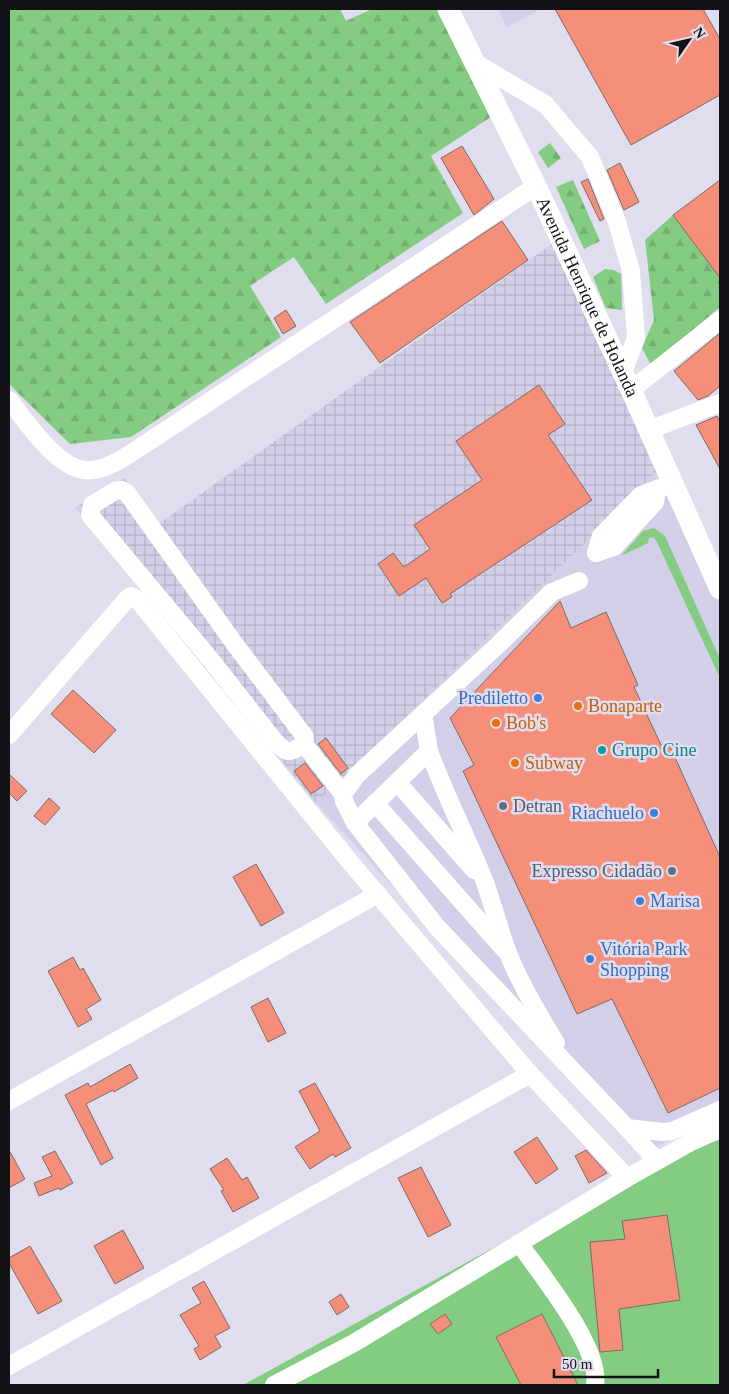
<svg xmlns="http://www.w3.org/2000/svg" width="729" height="1394" viewBox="0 0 729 1394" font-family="Georgia,serif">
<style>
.built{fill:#d4cfe8}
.industrial{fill:url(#industrial-grid)}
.grass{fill:#85cc83}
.forest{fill:url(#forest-firs)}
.building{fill:#f58f7a;stroke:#7d6b67}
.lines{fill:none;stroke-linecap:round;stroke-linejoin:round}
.minor{stroke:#fff;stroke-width:18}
.major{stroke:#fff;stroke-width:21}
.shop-dot{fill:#3f7fe0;stroke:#e0ddee;stroke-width:2}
.food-dot{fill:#e8710a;stroke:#e0ddee;stroke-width:2}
.culture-dot{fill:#0f9aa8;stroke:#e0ddee;stroke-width:2}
.service-dot{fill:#5c6f8a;stroke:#e0ddee;stroke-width:2}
.labels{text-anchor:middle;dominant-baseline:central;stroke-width:5;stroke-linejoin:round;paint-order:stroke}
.street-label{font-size:18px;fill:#131217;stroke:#e0ddee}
.shop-label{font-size:18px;fill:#366cbe;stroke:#e0ddee;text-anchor:end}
.food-label{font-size:18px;fill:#c56008;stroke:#e0ddee;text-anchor:start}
.culture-label{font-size:18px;fill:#0d838f;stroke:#e0ddee;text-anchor:start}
.service-label{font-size:18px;fill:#4e5e75;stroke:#e0ddee;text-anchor:start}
</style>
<defs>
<pattern id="industrial-grid" width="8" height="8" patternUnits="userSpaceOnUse" patternTransform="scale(1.25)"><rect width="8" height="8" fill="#d4cfe8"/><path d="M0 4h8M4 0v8" fill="none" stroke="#b5b1c6"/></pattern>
<pattern id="forest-firs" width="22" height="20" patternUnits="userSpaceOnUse" patternTransform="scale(1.25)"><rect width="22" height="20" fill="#85cc83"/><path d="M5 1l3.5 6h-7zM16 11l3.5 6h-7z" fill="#72ae70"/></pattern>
</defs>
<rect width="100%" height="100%" fill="#e0ddee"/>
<g class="built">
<polygon points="498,9 541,9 507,27"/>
<polygon points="660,468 720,601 720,1116 639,1155 316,803 568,560"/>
</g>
<polygon class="industrial" points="552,244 660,468 568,560 316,803 75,508 124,478 160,523"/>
<g class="grass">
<polygon points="654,528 665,536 720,659 720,678 656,540 653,537 649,538 648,543 621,556 643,531"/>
<polygon points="720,1127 720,1385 243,1385 692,1139"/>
</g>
<g class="forest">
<polygon points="9,9 340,9 346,21 372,9 438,9 494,115 431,156 463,213 326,304 294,257 250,286 281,337 131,437 70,444 9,384"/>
<polygon points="550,143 561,158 548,168 538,152"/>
<polygon points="573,180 600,241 584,249 556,187"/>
<polygon points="673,215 720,276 720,307 651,365 642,348 654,320 645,240"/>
<polygon points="605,269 614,270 621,274 622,310 606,308 593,277"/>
</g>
<g class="building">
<polygon points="555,9 703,9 720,39 720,95 631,145"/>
<polygon points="462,146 494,199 474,215 441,158"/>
<polygon points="620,163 639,202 624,210 607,170"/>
<polygon points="588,179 604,219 600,221 581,182"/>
<polygon points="720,180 720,278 673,215"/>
<polygon points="502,221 528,260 380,363 350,322"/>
<polygon points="286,310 296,326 283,334 274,318"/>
<polygon points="720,333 720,386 708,396 698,400 674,371"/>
<polygon points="539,385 565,424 548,435 592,500 450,594 452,597 442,603 426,578 399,596 378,564 393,553 404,567 430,549 414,525 482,480 456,441"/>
<polygon points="717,416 720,422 720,469 696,425"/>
<polygon points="560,601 571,628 606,612 638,685 634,687 661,745 668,742 720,857 720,1088 668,1113 612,999 577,1014 463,771 474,765 450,718"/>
<polygon points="73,690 116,730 94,753 51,714"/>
<polygon points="326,738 348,768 341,774 318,744"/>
<polygon points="305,763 323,786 311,794 294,771"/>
<polygon points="9,774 27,791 17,801 9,793"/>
<polygon points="49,798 60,808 45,825 34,816"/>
<polygon points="256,864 284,913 261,926 233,877"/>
<polygon points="73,957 80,970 83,968 101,1000 86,1009 92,1019 78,1027 48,971"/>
<polygon points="268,998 286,1033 268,1042 251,1007"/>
<polygon points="130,1064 138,1078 114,1092 113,1090 86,1104 113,1158 101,1165 65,1095 88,1083 90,1087"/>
<polygon points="315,1083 351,1148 335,1157 333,1154 310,1169 295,1147 320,1131 299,1091"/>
<polygon points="537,1137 558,1169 536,1184 514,1152"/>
<polygon points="9,1150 25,1179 9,1188"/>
<polygon points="586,1150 607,1173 589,1183 575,1156"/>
<polygon points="55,1151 73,1183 60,1190 59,1188 39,1196 34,1183 52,1176 42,1157"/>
<polygon points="227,1158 242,1180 247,1177 259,1198 233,1212 221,1191 224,1190 210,1169"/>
<polygon points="421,1167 451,1225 428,1237 398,1178"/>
<polygon points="667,1215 680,1300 619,1309 623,1350 600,1352 590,1242 625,1239 622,1221"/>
<polygon points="123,1230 144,1268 115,1284 94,1246"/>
<polygon points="30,1246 62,1301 38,1314 9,1263 9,1258"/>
<polygon points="204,1281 230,1328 215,1336 221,1347 200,1360 194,1349 199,1346 180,1315 201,1303 192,1288"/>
<polygon points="341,1294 349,1307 337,1315 329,1302"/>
<polygon points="445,1314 452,1324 438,1334 430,1324"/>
<polygon points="542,1314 578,1385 521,1385 496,1337"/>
</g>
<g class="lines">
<g class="minor">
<polyline points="474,62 545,104 590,157 617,222 631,271 636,338 623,372"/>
<polyline points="631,390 720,320"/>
<path d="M9,400C26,421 60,474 91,470C107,469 123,458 136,450L536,186"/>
<polyline points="649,430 720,403"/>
<path d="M122,490L127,493L234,643L305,737L304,744C287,755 286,753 273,739L211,660L90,515L92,505L115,491Z"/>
<polyline points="596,553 601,536 641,495 663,487 671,479"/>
<polyline points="596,553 614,547 655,502 657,489"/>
<polyline points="579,581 552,592 499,644 357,775 343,794 344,801 355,823 371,843 437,927 627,1128 657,1161"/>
<polyline points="9,735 127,599 131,596 137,599 350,862 530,1074 627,1178"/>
<polyline points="304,744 343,794"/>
<path d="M429,751C445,795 467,837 484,880C493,904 499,929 508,953C520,984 538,1014 556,1043"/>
<polyline points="397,782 474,870"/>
<polyline points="375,803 504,949"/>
<polyline points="355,823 429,751 423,714"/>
<polyline points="9,1101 378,894"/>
<polyline points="627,1128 663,1132 672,1131 720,1110"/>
<path d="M519,1243C541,1275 601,1347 595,1385"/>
<polyline points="9,1366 530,1074"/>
<polyline points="274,1385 354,1343 627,1178 691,1142 720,1129"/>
</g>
<path class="major" id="s1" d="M448,9L536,186L631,390L720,589"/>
</g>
<g class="shop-dot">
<circle cx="538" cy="698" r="5"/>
<circle cx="654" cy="813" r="5"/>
<circle cx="640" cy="901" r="5"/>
<circle cx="590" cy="959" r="5"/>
</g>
<g class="food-dot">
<circle cx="578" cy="706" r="5"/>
<circle cx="496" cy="723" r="5"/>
<circle cx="515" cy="763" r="5"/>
</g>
<circle class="culture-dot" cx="602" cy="750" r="5"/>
<g class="service-dot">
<circle cx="503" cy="806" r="5"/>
<circle cx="672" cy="871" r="5"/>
</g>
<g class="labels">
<g class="street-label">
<text stroke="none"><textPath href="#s1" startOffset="320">Avenida Henrique de Holanda</textPath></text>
</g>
<g class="shop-label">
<text x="528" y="698">Prediletto</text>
<text x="644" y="813">Riachuelo</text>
<text x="650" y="901" text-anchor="start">Marisa</text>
<text x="600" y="949" text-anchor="start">Vitória Park<tspan x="600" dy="21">Shopping</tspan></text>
</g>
<g class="food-label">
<text x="588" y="706">Bonaparte</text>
<text x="506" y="723">Bob's</text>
<text x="525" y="763">Subway</text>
</g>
<g class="culture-label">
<text x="612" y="750">Grupo Cine</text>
</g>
<g class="service-label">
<text x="513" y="806">Detran</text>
<text x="662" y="871" text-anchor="end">Expresso Cidadão</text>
</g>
</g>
<rect width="729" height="1394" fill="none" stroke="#131217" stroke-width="20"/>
<g transform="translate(689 40) rotate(56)" stroke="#e0ddee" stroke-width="4" paint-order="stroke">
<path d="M0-4L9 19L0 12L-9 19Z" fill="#131217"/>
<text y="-8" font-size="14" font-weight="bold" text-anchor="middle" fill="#131217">N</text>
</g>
<path d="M554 1369v8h104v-8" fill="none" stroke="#131217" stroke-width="2.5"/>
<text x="562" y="1369" font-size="15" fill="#131217" stroke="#e0ddee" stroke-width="4" paint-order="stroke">50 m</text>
</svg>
